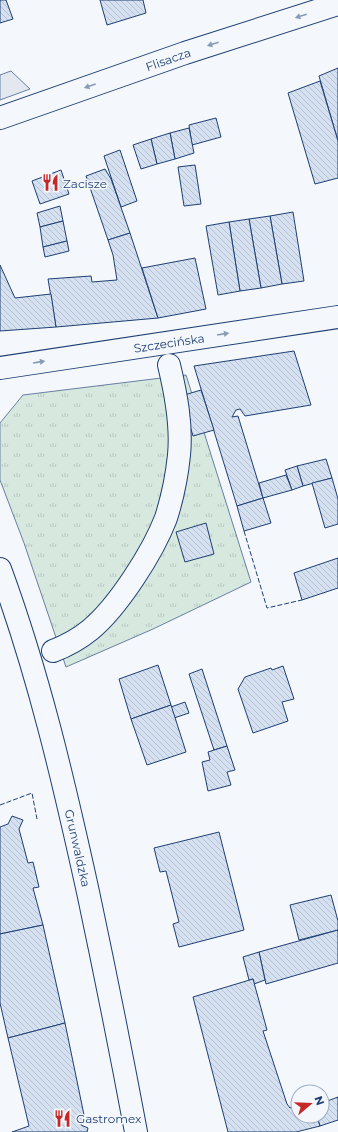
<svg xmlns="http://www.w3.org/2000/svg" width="338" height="1132" viewBox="0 0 338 1132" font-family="Montserrat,sans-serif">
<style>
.grass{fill:url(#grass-tufts);stroke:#687fa3}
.parking{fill:#e3e8f0;stroke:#687fa3}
.building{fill:url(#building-back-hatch);stroke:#1d3f73}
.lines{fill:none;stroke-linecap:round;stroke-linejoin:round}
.street-casing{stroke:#1d3f73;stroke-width:24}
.secondary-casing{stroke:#1d3f73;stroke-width:24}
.street{stroke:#f4f7fb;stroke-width:22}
.secondary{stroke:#f4f7fb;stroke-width:22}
.fence{stroke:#1d3f73;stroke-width:1;stroke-dasharray:5 2;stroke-linecap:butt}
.oneway{fill:#889bb7}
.labels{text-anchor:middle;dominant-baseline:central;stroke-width:3;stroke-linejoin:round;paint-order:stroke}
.street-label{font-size:12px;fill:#1d3f73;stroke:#f4f7fb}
.poi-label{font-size:12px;fill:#1d3f73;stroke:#f4f7fb;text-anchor:start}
</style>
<defs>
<pattern id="grass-tufts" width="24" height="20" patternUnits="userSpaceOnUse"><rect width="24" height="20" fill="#d7e8df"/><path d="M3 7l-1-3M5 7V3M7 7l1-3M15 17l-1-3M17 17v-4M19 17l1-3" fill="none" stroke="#b8c8c3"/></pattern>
<pattern id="building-back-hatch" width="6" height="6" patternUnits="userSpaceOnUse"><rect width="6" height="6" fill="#d5e0f0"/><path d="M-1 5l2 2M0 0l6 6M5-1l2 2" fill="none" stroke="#b6c1d1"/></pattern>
</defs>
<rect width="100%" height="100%" fill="#f4f7fb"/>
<polygon class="grass" points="186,375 251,582 153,629 66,667 24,543 0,480 0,423 23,395"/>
<polygon class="parking" points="11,71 30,89 0,100 0,75"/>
<g class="building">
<polygon points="0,0 6,0 13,19 0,23"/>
<polygon points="100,0 143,0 146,13 107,25"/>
<polygon points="338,68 338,141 319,76"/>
<polygon points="320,81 338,141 338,178 315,184 288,93"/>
<polygon points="216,118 221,137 192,145 189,125"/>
<polygon points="189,128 194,153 175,159 170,133"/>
<polygon points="170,133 175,159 157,164 151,139"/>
<polygon points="151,139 157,164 141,169 133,145"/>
<polygon points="120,150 137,201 121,207 104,156"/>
<polygon points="195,165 201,204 184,206 178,167"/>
<polygon points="105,169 111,179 130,233 108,240 86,176"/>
<polygon points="61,170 69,194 40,204 32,181"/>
<polygon points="60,206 63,221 40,227 37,213"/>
<polygon points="293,212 304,281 282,284 270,216"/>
<polygon points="270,216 282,284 261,288 249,219"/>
<polygon points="249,219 261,288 240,291 229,222"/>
<polygon points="63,221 67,241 43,247 40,227"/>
<polygon points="229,222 240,291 218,295 206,226"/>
<polygon points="130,233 158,318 56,327 48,279 91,276 92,282 117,280 113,255 108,240"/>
<polygon points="67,241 69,251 45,257 43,247"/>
<polygon points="195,258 206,309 158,318 142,268"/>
<polygon points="0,265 15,298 51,294 56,327 0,331"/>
<polygon points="294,351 311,405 245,416 240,409 236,410 232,417 238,416 263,498 237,506 194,366"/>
<polygon points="201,390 214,430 193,436 181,396"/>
<polygon points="326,459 332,478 303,486 297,466"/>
<polygon points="297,466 303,486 292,490 285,470"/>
<polygon points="286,475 292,490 263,498 259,483"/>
<polygon points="332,478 338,499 338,524 325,528 312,483"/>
<polygon points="263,498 271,523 244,531 237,506"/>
<polygon points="206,523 214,554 185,562 176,532"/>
<polygon points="338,558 338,588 302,600 294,573"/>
<polygon points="158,665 171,705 131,719 119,679"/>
<polygon points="283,666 294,699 282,702 288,721 253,733 238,689 245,677 271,668 272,670"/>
<polygon points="202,669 227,746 214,750 189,674"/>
<polygon points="185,702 189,713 174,718 171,707"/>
<polygon points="171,705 186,752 147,765 131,719"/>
<polygon points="227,746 235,770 227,772 231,785 208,791 202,762 210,760 208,752"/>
<polygon points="12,816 23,820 19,829 28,863 33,862 39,887 33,888 43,925 0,934 0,827 8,824"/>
<polygon points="219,832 244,930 179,947 173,924 179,922 166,871 160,872 154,848"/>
<polygon points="331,895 338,921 338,930 299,940 290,905"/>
<polygon points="43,925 65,1023 8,1038 0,1003 0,934"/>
<polygon points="338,930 338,963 266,984 259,952"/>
<polygon points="259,952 265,980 254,984 253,979 249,980 243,957"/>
<polygon points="253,979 267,1030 263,1031 287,1104 290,1108 298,1105 298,1116 317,1116 320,1126 296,1132 228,1132 193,997"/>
<polygon points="65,1023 84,1115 81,1125 88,1128 87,1132 12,1132 29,1126 8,1038"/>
<polygon points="338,1097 338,1120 320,1126 317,1116 322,1116 322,1103"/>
</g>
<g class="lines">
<defs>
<path id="street" d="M53,651C66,646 79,639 90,630C118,607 153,552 166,518C172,499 177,475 179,455C182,425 176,394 169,365"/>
<g id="secondary">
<path id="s1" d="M0,118L185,53L338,4"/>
<path id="s2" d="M0,368L338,317"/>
<path id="s3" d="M0,569C39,675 64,783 88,892C105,972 121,1052 136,1132"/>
</g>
</defs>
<use href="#street" class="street-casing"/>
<use href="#secondary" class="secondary-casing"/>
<use href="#street" class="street"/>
<use href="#secondary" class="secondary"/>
<g class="fence">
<polyline points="244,531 267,608 302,600"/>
<polyline points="0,805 32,793 37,819"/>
</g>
</g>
<defs><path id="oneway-solid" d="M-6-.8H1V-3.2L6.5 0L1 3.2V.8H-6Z"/></defs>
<g class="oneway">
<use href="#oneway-solid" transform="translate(301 16) rotate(163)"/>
<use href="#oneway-solid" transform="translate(213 44) rotate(162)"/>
<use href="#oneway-solid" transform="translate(90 86) rotate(161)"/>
<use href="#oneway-solid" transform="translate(223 334) rotate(-9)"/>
<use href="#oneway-solid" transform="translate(39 362) rotate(-9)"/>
</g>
<defs>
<symbol id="restaurant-bare" viewBox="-9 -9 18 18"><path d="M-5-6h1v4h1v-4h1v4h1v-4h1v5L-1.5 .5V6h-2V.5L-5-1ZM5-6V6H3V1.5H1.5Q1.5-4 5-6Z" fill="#c62828" stroke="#f4f7fb" stroke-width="2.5" paint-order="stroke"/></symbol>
</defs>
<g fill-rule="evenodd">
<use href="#restaurant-bare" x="38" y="170" width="25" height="25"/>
<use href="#restaurant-bare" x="50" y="1106" width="25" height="25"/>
</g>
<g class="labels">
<g class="street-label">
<text stroke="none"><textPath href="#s1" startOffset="178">Flisacza</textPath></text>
<text stroke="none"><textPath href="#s2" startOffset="171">Szczecińska</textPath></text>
<text stroke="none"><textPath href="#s3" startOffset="290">Grunwaldzka</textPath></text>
</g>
<g class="poi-label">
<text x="63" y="183">Zacisze</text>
<text x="76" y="1118">Gastromex</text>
</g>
</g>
<g transform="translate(310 1104) rotate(71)"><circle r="19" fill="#f4f7fb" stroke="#9eadc5"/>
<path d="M0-3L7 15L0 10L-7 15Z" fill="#c62828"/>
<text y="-6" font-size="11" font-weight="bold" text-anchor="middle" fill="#1d3f73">N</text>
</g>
</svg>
